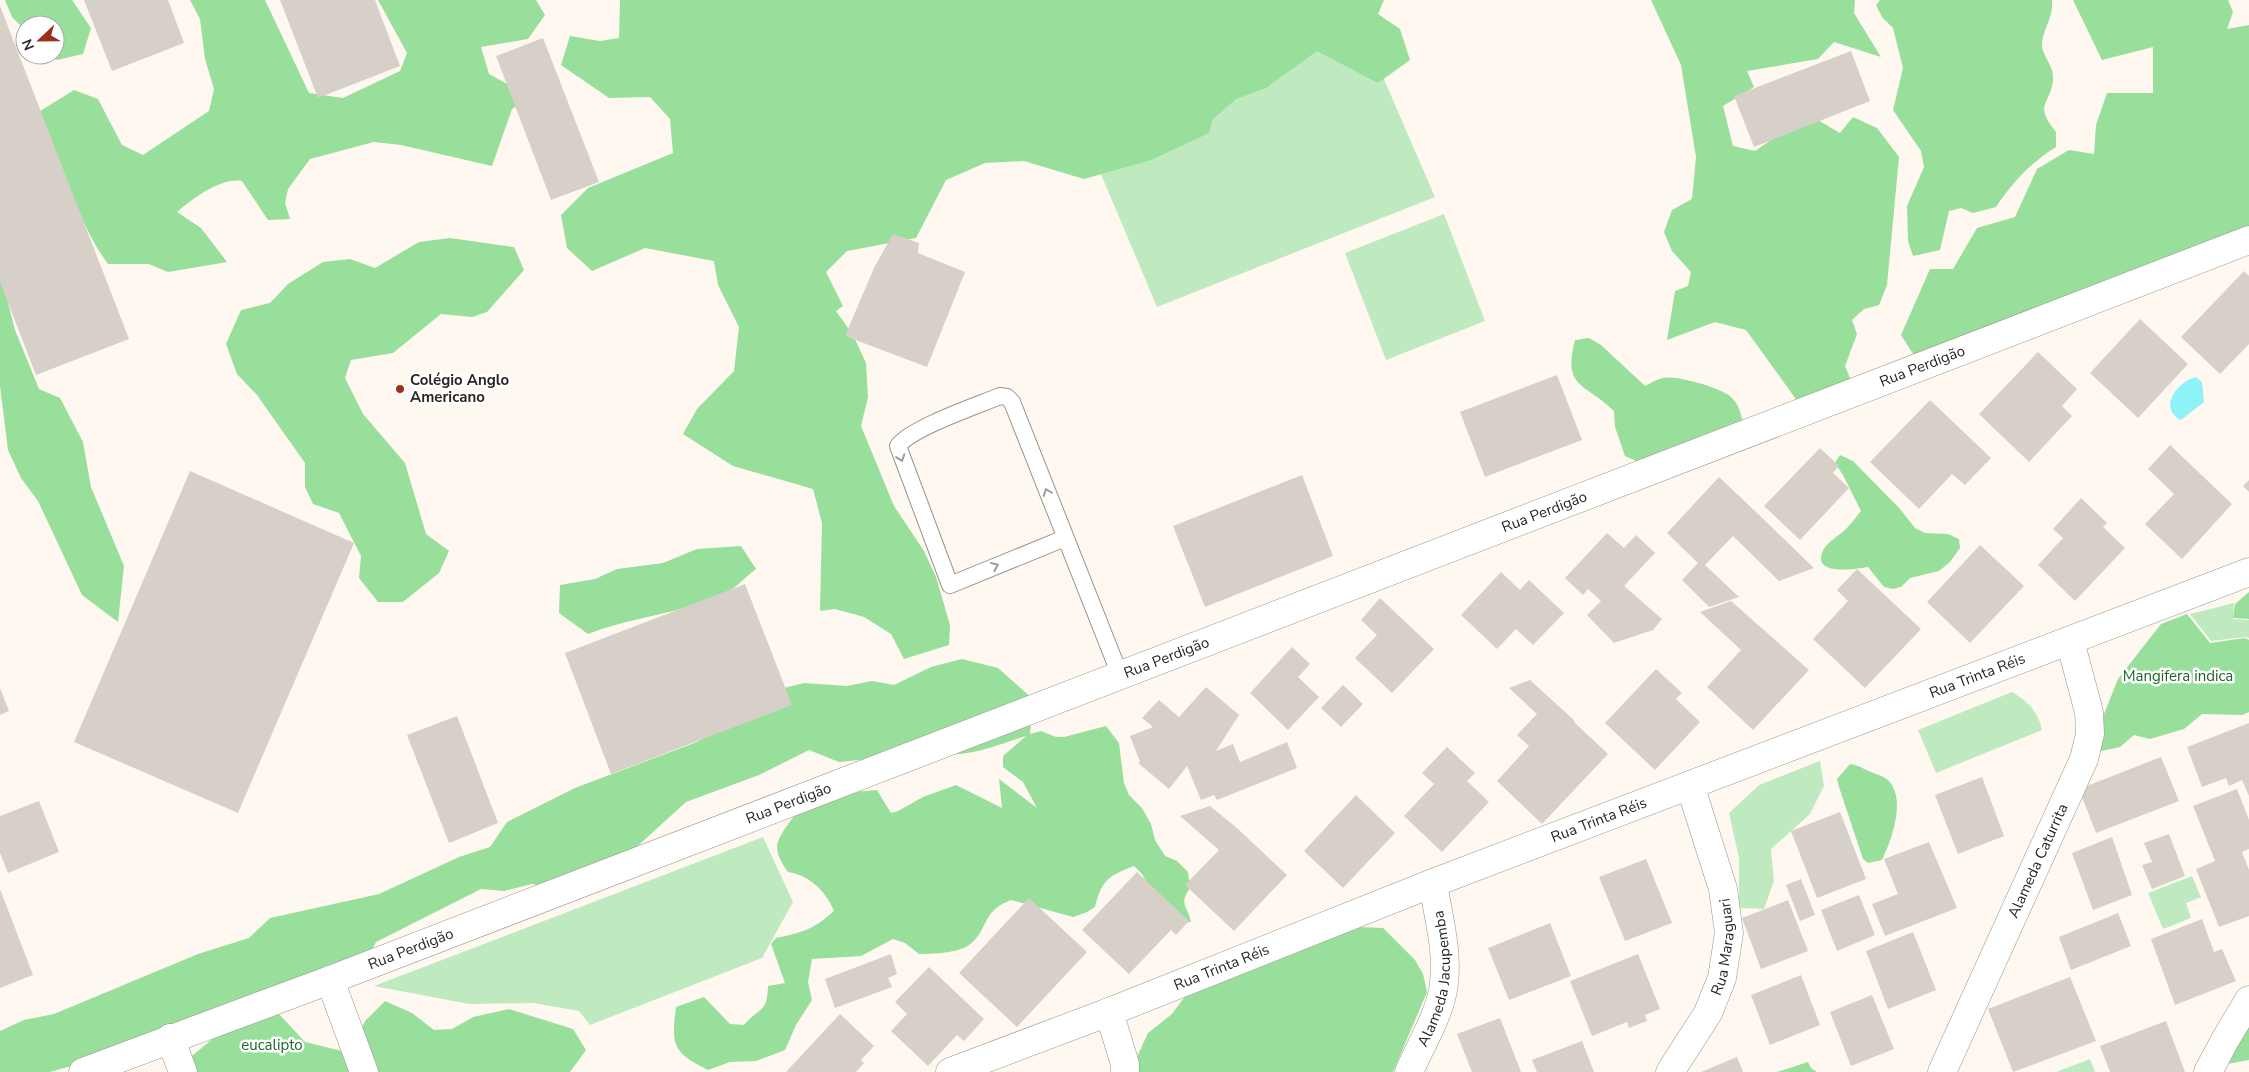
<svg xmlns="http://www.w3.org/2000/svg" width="2249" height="1072" viewBox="0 0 2249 1072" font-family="'Nunito Sans',sans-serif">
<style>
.green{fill:#bfeac0}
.forest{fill:#97df9a}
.water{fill:#8ef3f9}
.building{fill:#d6d0c8}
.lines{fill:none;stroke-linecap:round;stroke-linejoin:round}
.service-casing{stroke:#9a938c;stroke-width:18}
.minor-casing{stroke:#9a938c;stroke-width:29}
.service{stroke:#fff;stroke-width:16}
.minor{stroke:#fff;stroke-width:28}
.oneway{stroke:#9f9d9c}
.poi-dot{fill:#9a321b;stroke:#fff;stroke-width:2}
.labels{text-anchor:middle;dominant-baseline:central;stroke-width:5;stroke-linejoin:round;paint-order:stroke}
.street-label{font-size:15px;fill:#292623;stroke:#fff}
.poi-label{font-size:15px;font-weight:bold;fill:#292623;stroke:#fff;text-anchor:start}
.park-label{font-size:15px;fill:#1d6527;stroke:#fff}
</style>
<rect width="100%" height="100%" fill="#fff8f0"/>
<g class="green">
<polygon points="1363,31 1435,197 1157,307 1087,141"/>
<polygon points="1444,214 1485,321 1386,360 1345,253"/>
<polygon points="2234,603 2233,619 2249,620 2249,638 2246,637 2211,641 2190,614"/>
<path d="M2012,692C2027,701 2038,711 2042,730L1936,773L1918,730Z"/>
<polygon points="1820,761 1824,786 1810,814 1771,849 1774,881 1764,909 1739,908 1739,858 1729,813 1759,785"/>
<polygon points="763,837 793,902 762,958 590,1025 579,1011 533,1003 469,1004 374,986"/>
<polygon points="2192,876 2201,897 2186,903 2191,918 2163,929 2148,893"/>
<polygon points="2090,1059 2095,1072 2056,1072"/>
</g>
<g class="forest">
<polygon points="5,0 72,0 91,28 83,54 57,60 52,55 55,55 55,25 25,25 25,30 12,17"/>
<path d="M190,0H265L309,93L343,98L400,71L407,53L378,0H536L545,15L528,39L481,47L489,74L513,87L522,103L512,109L492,166L401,145L374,142L310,159L288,189L285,203L290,219L268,220L242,181C221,177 192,199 177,212L201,228L227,262L168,272L149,264H108C75,219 64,161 37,113L74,90L98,99L122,145L143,155L209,111L214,89L205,59L200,19Z"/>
<polygon points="620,0 1384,0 1378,14 1400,29 1410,60 1378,83 1317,51 1266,88 1236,99 1212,120 1209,133 1151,160 1084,179 1024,161 985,163 946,180 916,238 847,251 826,272 843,306 836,311 853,335 866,363 868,397 861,426 894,506 924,551 936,577 950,625 949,645 904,659 891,634 864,617 835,609 820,611 822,523 813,489 733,466 683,434 697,409 734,371 739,327 718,285 714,261 645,248 592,271 567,248 561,215 588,188 673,153 670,119 650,97 609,98 561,65 570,36 600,41 619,38"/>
<polygon points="1651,0 1855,0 1854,13 1881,57 1834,42 1818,59 1747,71 1754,87 1723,106 1733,146 1755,151 1787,129 1816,119 1840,133 1853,117 1877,128 1899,157 1887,285 1879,305 1864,309 1852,320 1857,334 1845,366 1850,378 1859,381 1803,409 1746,330 1715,322 1667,340 1675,291 1688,286 1691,272 1672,251 1664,232 1672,210 1692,199 1696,157 1681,65"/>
<path d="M1880,0H2052C2054,18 2041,32 2042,46C2043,56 2052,65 2053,75C2054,104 2031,102 2056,132V147C2029,164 2013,182 1996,207L1973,213L1961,208L1949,211L1940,250L1913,256L1908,241L1907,206L1924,167L1921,151L1893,110L1903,68L1893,28L1882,17L1876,5Z"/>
<polygon points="2073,0 2228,0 2233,12 2227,29 2249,25 2249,236 1917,360 1901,335 1930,269 1953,269 1977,228 2015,217 2037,169 2069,150 2094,154 2096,125 2107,93 2153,93 2153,47 2102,60"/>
<polygon points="450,238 514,247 524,270 487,312 472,317 441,314 393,353 351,360 345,378 363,414 405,463 426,534 449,551 439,573 403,602 378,602 359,578 361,556 339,513 313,504 305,487 305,463 257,395 237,374 226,344 241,310 270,303 288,284 323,262 350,259 375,268 419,242"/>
<polygon points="0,272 15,330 39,389 60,398 83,442 91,487 124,566 118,622 82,595 38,501 21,478 8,450 0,386"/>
<path d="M1589,338L1601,345L1645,386C1651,383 1657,379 1663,378C1676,375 1723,388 1732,398C1739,405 1741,414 1743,423L1643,464L1625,456L1615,427L1614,411C1586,383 1562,389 1575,340Z"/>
<path d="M1840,455L1853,461L1900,509L1915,528L1925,533L1948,534L1959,539L1960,548L1950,562L1939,571L1910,578L1901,587L1893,589L1884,587L1868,567C1857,569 1814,576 1822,553C1825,543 1839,536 1846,529C1852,523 1856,517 1861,511L1843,475L1835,463Z"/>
<path d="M741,546L756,569C745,577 734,590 722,595C679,614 631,617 588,634L559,613L560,585L595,579L617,569L663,563L697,549Z"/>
<polygon points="2249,592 2249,619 2233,618 2235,604"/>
<polygon points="2187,614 2210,643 2245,638 2249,640 2249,712 2242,715 2202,714 2184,729 2150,739 2134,735 2120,747 2088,754 2118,679 2161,624"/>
<path d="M962,659L998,668L1033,699L1030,734L1041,731L1056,737H1064L1106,726L1119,743L1124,783L1129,795L1142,808L1151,824L1155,840L1165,856L1177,861L1188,872L1190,888C1178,905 1188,906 1191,922L1182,923L1157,900L1142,874L1134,866C1109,876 1102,879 1095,907L1087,912L1073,917L1011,900C981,911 989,930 969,945C959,953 932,954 919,954L905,943L893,939L861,956L812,959L808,982L812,1000L796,1025L785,1050L756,1061L730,1062L708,1070C673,1052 671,1046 676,1007L704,997L730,1024L744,1025C760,1006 767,1014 768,986L785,983L771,944L776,938C803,932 813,930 834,911C826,891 809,875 788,872C783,865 777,856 777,847C777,836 798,809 808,803C822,795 860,791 877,790L891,813L898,811L923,797L956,785L1002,808L999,779L1037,808L1023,782L1003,767V756L1026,736C1000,744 965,760 937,752L839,762L809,750L759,775L686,802L619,863L556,888L532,884L504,891L481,889L376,942L367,960L110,1055L50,1072H0V1031L24,1020L54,1014L198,954L249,938L270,918L379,894L459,857L490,847L507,822L575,788L697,742L758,708L784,688L804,683L847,686L872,681L894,685L931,667Z"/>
<path d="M1850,764C1859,765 1863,769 1871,772C1878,775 1884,776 1889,781C1906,800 1892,839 1882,860L1868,863L1863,859L1839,787L1837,779Z"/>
<polygon points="1335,926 1383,928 1415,960 1423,974 1427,992 1393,1072 1130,1072 1148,1033 1172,1014 1186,995"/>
<polygon points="385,1001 412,1013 434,1030 452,1029 473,1017 509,1009 573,1029 586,1050 570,1072 370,1072 359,1031 366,1020"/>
<polygon points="2249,1013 2249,1060 2217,1066"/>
<polygon points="279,1014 305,1042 342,1051 352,1072 187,1072 187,1060 215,1037"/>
<polygon points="1808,1062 1811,1068 1817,1072 1777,1072"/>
</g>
<path class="water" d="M2196,377L2202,382L2204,402L2181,420C2157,408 2178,381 2196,377Z"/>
<g class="building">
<polygon points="84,0 168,0 184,43 112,71"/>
<polygon points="280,0 375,0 400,66 318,98"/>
<polygon points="0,6 129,339 36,375 0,282"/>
<polygon points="543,38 599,182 551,200 496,56"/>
<polygon points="1851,51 1870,101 1754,147 1734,96"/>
<polygon points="893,234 919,243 918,253 965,272 927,367 845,336 874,268"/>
<polygon points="2244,271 2249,276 2249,344 2220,374 2181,337"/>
<polygon points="2140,319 2188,364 2138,418 2090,373"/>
<polygon points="2038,352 2077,389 2062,406 2072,416 2029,462 1979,414"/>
<polygon points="1557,375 1582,440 1485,477 1460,412"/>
<polygon points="1930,400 1991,458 1965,485 1952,474 1919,509 1870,462"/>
<polygon points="2170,445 2232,504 2182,559 2145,524 2174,494 2148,469"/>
<polygon points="1820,448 1839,466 1833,473 1849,488 1800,540 1764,506"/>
<polygon points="190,471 354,543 238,813 74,742"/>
<polygon points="1302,475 1333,556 1205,607 1173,526"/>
<polygon points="1719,477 1756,512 1814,568 1779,581 1733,536 1705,565 1739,597 1709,607 1682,580 1698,563 1667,533"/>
<polygon points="2249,480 2249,492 2243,486"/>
<polygon points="2081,498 2107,523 2103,527 2125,548 2075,601 2038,565 2063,538 2053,529"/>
<polygon points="1607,533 1624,548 1636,535 1655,553 1624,586 1662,619 1653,630 1614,643 1587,615 1601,601 1588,589 1583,595 1565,578"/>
<polygon points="1980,545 2024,586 1970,643 1927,602"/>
<polygon points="1857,569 1921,629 1865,688 1813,639 1848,601 1837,590"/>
<polygon points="1501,572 1520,590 1529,580 1564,613 1533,645 1516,629 1497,649 1461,615"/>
<polygon points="745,584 792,705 611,774 565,653"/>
<polygon points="1380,598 1434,649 1392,693 1355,658 1377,635 1361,620"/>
<polygon points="1731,601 1809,670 1753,730 1707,687 1741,650 1700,612"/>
<polygon points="1292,647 1310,664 1298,677 1319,697 1288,730 1250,693"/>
<polygon points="1656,669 1682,693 1676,699 1700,722 1655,770 1605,723"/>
<polygon points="1530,680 1575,721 1574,722 1608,754 1542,824 1497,781 1529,746 1517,735 1537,714 1509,688"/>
<polygon points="1343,685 1363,704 1341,727 1321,708"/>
<polygon points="1206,687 1239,715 1216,751 1233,744 1240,762 1287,742 1297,768 1217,800 1214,795 1201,800 1187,766 1169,789 1138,763 1140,762 1130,736 1153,727 1142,718 1159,700 1179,717"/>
<polygon points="0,688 9,711 0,715"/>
<polygon points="457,716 498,823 449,843 407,735"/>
<polygon points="2249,723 2249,796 2242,780 2229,786 2226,778 2202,787 2187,747"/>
<polygon points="1447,747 1475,773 1467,781 1489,802 1442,852 1404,816 1434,784 1422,773"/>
<polygon points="2161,757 2179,801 2096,833 2079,789"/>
<polygon points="1982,777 2004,836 1958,854 1935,795"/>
<polygon points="2237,789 2249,820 2249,849 2242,852 2249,870 2249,916 2219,927 2196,869 2215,861 2193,806"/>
<polygon points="1356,795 1395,833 1343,888 1304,851"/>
<polygon points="39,801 59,852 8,873 0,853 0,816"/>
<polygon points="1210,806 1238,829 1287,875 1234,931 1185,885 1219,850 1180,816"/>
<polygon points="1840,812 1866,879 1817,898 1791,831"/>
<polygon points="2169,834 2185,876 2152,889 2142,865 2152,862 2144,843"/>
<polygon points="2112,837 2132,895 2093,910 2072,853"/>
<polygon points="1929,842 1957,908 1885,936 1872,904 1898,894 1884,859"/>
<polygon points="1646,859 1672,923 1625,941 1599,877"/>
<polygon points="1137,872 1189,921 1176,935 1171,930 1129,974 1082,930"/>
<polygon points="1801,879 1815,915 1800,921 1786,885"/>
<polygon points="0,889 33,975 0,988"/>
<polygon points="1859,895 1875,935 1837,951 1821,910"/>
<polygon points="1029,898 1087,952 1017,1027 959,973"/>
<polygon points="1788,900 1808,951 1761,969 1742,918"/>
<polygon points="2118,913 2131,946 2071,970 2059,937"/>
<polygon points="2202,919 2214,952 2222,949 2236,981 2175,1005 2151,939"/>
<polygon points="1550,923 1571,976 1509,1000 1488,948"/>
<polygon points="1913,932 1936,990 1888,1009 1866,951"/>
<polygon points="891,954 897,974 888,978 892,987 835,1008 825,979"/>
<polygon points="1638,954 1660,1009 1645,1015 1647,1021 1629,1028 1627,1022 1592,1036 1570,981"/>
<polygon points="929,967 984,1019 964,1041 957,1035 928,1066 891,1031 907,1014 895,1002"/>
<polygon points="1801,975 1820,1025 1770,1045 1751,995"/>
<polygon points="2070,977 2096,1041 2013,1072 1988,1009"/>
<polygon points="1872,995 1894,1049 1851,1066 1830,1012"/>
<polygon points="840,1014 874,1046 861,1060 864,1063 856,1072 786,1072"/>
<polygon points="1500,1018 1521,1072 1472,1072 1457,1034"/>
<polygon points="2166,1021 2185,1072 2110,1072 2100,1046"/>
<polygon points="1582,1041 1594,1072 1537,1072 1532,1060"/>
<polygon points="1737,1057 1743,1072 1701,1072"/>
</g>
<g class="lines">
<defs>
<path id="service" d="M1065,538L950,585L898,446C911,428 976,406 1000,396L1007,397L1012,402L1120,675"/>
<g id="minor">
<polyline points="330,980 364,1072"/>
<polyline points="1109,1012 1125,1064 1125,1072"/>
<polyline points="170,1038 183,1072"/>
<path id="s1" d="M83,1072L330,980L2249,240"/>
<path id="s2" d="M950,1072L1109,1012L1433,883L2249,572"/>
<path id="s3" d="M1409,1072C1421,1044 1441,1013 1444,983C1448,950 1438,916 1433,883"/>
<path id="s4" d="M1670,1072L1708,1013L1722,978L1729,933L1723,889L1690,785"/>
<path id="s5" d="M1942,1072L2084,759L2090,734L2089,712L2070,641"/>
<polyline points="2208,1072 2225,1040 2249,1000"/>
</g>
</defs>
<use href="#service" class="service-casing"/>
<use href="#minor" class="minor-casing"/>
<use href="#service" class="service"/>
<use href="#minor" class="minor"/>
</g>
<defs><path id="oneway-chevron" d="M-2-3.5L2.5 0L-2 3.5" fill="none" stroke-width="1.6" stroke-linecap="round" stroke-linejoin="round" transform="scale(1.25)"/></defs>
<g class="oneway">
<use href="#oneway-chevron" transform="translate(901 458) rotate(71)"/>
<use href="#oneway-chevron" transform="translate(1047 492) rotate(-111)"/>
<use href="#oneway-chevron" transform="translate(995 566) rotate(-23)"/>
</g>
<circle class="poi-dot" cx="400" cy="389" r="5"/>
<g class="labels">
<g class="street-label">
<text stroke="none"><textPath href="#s1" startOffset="1970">Rua Perdigão</textPath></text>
<text stroke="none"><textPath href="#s1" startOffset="1565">Rua Perdigão</textPath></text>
<text stroke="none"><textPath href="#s1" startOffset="1160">Rua Perdigão</textPath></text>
<text stroke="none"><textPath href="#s2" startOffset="1101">Rua Trinta Réis</textPath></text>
<text stroke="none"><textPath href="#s1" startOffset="755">Rua Perdigão</textPath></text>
<text stroke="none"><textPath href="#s2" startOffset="696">Rua Trinta Réis</textPath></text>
<text stroke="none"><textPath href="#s5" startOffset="232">Alameda Caturrita</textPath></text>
<text stroke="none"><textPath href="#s4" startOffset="139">Rua Maraguari</textPath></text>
<text stroke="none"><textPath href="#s1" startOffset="350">Rua Perdigão</textPath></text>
<text stroke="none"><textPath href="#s2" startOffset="291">Rua Trinta Réis</textPath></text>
<text stroke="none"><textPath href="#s3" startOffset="99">Alameda Jacupemba</textPath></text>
</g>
<g class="poi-label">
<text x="410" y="380">Colégio Anglo<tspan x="410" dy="17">Americano</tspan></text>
</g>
<g class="park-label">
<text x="2178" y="676">Mangifera indica</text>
<text x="272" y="1045">eucalipto</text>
</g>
</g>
<g transform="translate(40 40) rotate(248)"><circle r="24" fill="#ffffff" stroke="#a9a8a7"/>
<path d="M0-4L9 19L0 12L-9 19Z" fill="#9a321b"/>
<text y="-8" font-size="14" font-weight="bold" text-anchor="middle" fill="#292623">N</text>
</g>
</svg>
